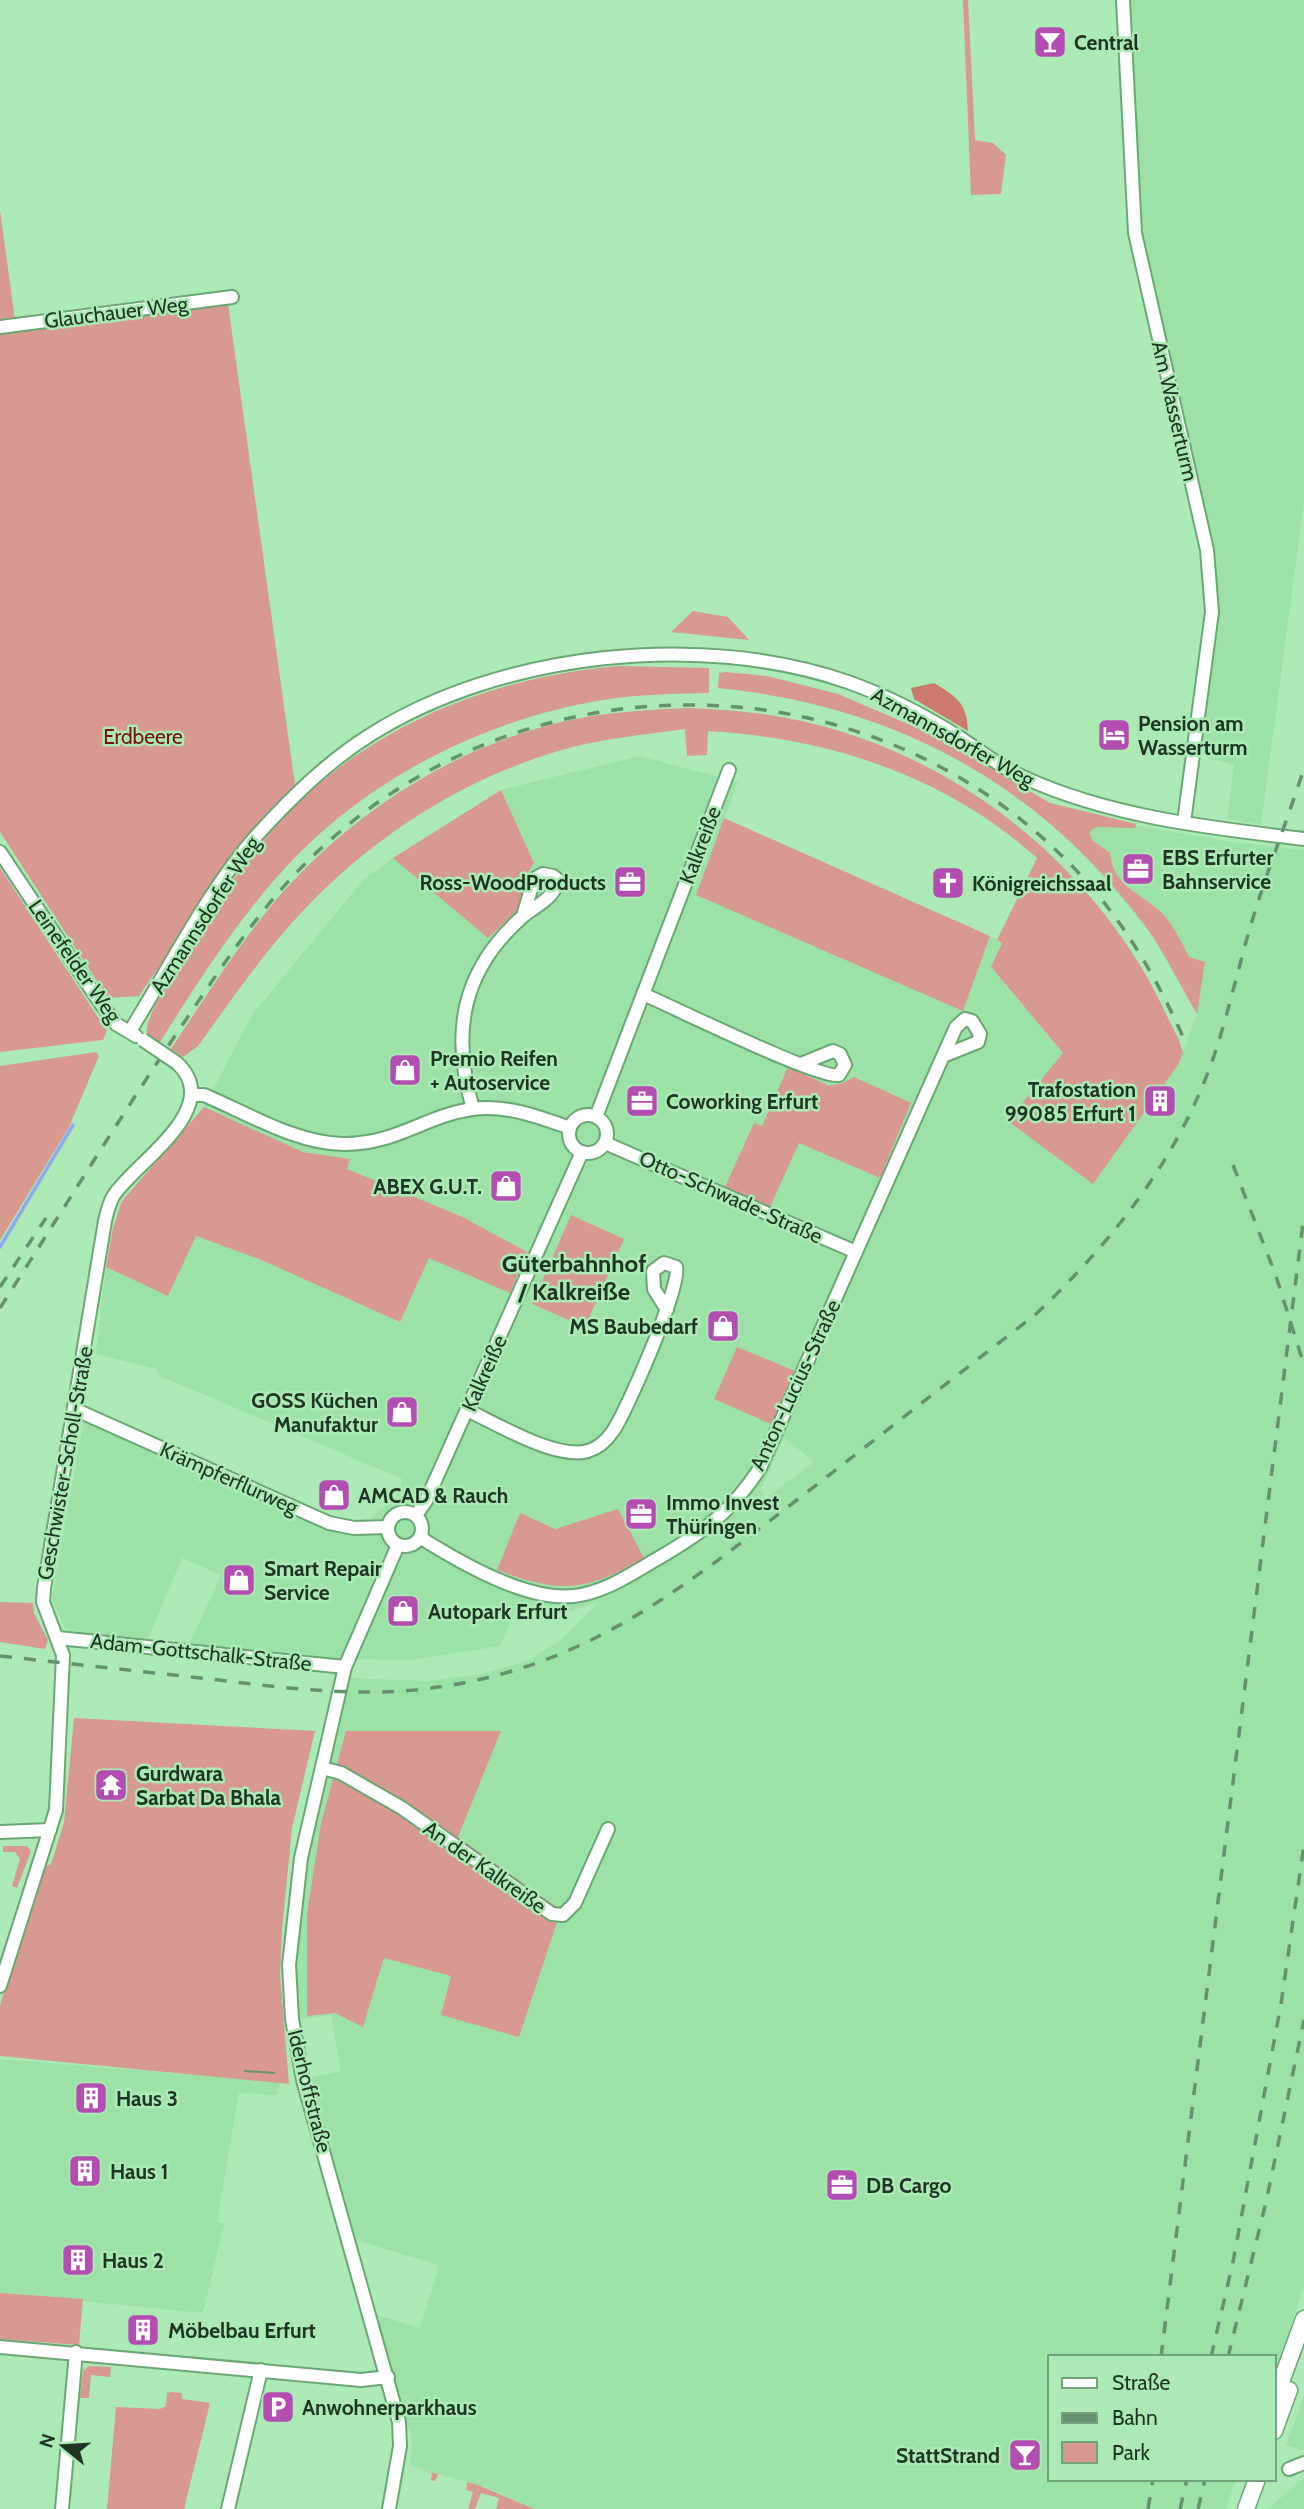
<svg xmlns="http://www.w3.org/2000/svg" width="1304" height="2509" viewBox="0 0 1304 2509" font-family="Cabin,sans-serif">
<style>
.built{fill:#9ce2a7;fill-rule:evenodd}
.green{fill:#d79990}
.forest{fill:#cc796e}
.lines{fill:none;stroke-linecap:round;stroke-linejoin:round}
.stream{stroke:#90aaf0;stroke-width:3.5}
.street-casing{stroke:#6ba774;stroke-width:16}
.secondary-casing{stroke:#6ba774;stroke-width:19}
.street{stroke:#fff;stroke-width:12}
.secondary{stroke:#fff;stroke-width:16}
.tram{stroke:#65926c;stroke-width:2}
.rail{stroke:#65926c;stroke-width:3.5;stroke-dasharray:12 12;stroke-linecap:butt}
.street-bridge-casing{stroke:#6ba774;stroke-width:16;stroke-linecap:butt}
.street-bridge{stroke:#fff;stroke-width:12}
.labels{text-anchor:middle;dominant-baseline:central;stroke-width:5;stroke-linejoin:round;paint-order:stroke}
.poi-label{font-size:21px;font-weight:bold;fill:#1d3621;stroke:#abeab4;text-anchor:start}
.street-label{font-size:21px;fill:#1d3621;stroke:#abeab4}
.park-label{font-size:21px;fill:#78120e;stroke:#abeab4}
.quarter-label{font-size:24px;font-weight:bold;fill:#1d3621;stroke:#abeab4}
</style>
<rect width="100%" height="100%" fill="#abeab4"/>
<g class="built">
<polygon points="1128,0 1304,0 1304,502 1261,825 1227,819 1234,765 1198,755 1218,586 1211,542 1141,237"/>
<path d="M639,756L738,782L696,895L962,1010L990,936L1002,942L991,968L1063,1053L1178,1065L1197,1014L1151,934L1082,851L1088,817L1233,842L1304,850V2286L1274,2375V2357H1050V2479H1236L1226,2509H534L490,2489L410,2465L412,2436L404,2418L377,2315L420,2328L439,2265L356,2240L309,2078L341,2071L331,2015L298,2019L296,1941L317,1811L349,1678L425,1681L482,1674L527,1661L561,1640L599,1602L552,1617L517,1607L500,1646L412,1660L339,1659L189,1645L221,1575L182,1558L147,1641L76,1634L64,1627L52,1597L84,1419L310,1522L315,1511L351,1521H369L381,1508L397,1500L402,1479L160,1376L156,1369L96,1354L106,1267L168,1296L195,1236L259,1259L400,1322L429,1258L510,1292L526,1252L463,1217L346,1169L350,1159L303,1152L204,1107L252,1015L364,879L393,858L488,937L518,910L524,879L534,863L501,790ZM784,1438L814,1462L766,1498L760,1491Z"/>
<polygon points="0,2059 280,2082 277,2095 239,2093 217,2222 224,2224 203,2313 0,2293"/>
<polygon points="1304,2395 1304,2449 1302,2450 1286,2445"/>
<polygon points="1304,2478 1304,2509 1267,2509"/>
</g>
<g class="green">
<polygon points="963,0 968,0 975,140 993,143 1006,155 1001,194 971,195"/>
<polygon points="0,210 15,320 0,322"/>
<polygon points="228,304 295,785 250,834 139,996 108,998 0,832 0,333"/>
<polygon points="693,611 728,617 749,640 671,632"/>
<path d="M620,666L709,668V693C674,694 638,694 603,700C480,720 359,783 277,877C232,928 196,985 160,1042L147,1035C143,1017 178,967 189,951C213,910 239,868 270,832C359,730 486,677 620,666Z"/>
<path d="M725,672L767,676L838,694L936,736L1050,803L1136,824L1135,828L1096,827L1089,832L1092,840L1110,853C1113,887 1142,893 1163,914C1174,926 1182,943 1189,957L1205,962L1197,1014C1181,987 1167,957 1149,931C1042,785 897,706 718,688L719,673Z"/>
<path d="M690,708C730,710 771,713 810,723C947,756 1066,845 1140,965C1155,989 1166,1015 1179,1040L1183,1053L1178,1065L1093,1184L1008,1121L1063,1053L991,967L1002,943L997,940L1037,858C946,776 829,738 708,731L707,755L687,756L685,729C642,735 597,739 555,752C453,783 362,844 291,924C257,962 228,1005 198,1046L183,1057L171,1049C204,999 237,947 275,901C346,819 438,757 542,727C590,713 640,710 690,708Z"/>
<polygon points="501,790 534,863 524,879 518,910 488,938 393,858"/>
<polygon points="724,818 990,936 963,1011 696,895"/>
<polygon points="0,868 107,1031 103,1040 0,1052"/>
<polygon points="96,1052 99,1056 69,1127 0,1240 0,1066"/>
<polygon points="788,1067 829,1086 843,1083 854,1077 911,1103 880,1178 799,1143 770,1207 725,1187 754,1123 762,1126"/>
<polygon points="204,1107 303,1152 350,1159 347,1169 463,1217 527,1252 510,1293 429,1258 400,1322 259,1259 196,1236 168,1296 106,1267 113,1228 122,1201"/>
<polygon points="571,1215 624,1239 585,1327 532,1304"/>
<polygon points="737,1347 795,1371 771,1424 714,1399"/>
<path d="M618,1509L644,1558C585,1592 561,1594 497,1570L520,1513L555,1529Z"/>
<polygon points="0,1602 33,1603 34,1613 48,1640 45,1649 0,1642"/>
<polygon points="74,1718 315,1731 292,1828 282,1929 280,1975 289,2084 0,2056 0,2005 45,1866 51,1864 64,1823"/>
<polygon points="346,1731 501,1731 458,1837 561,1910 519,2037 441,2015 451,1976 384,1958 363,2027 335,2013 307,2016 307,1914 321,1824"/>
<polygon points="3,1846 27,1846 31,1851 17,1888 12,1886 20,1859 15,1852 3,1852"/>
<polygon points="0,2293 83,2299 79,2345 0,2339"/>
<polygon points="89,2366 111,2367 110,2377 91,2375 89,2398 80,2398 83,2371"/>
<polygon points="171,2392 182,2393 182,2399 210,2403 184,2509 107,2509 116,2407 160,2409 166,2406 167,2393"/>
<polygon points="412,2467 478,2485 534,2509 496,2509 499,2498 481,2493 475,2509 468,2509 473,2492 466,2490 467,2482 438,2474 435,2481 431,2480 432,2473"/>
</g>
<path class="forest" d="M934,683C957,697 967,703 968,731L914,699L911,688Z"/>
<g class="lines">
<polyline class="stream" points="0,1247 73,1125"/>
<defs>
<g id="street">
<polyline points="1123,0 1135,233 1207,550 1212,612 1184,822"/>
<polyline points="0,327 232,297"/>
<polyline points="0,852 99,1001 116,1024 136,1036"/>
<path d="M643,994C671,1006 821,1080 839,1075L845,1065L840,1054L833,1051L801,1064"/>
<path d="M130,1031C169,969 208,890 257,835C291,798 327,762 370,735C501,652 701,631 848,682C887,696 924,715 959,737C980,751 1000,767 1023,777C1110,817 1210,828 1304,839"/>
<path d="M191,1095H204C247,1113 297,1144 344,1144C397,1144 425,1116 472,1109C505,1104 539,1117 570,1128"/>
<path d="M473,1109C451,1034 461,972 521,918C535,905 553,901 558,880L553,876L543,874L534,879L523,916"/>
<circle cx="588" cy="1134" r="19"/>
<polyline points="596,1117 729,770"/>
<polyline points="605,1143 856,1252"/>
<polyline points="74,1409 329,1523 354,1528 388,1527"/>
<path d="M467,1410C497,1424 556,1460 588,1451C598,1448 607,1440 613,1431C626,1413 683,1282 676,1267L664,1263L653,1271L654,1289L667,1310"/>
<circle cx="405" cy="1529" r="17"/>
<polyline points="416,1515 426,1501 582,1152"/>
<path d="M421,1538C461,1563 526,1601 574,1596C607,1592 634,1572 662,1556C706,1530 732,1511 760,1468L943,1056L978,1042L980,1034L972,1021L965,1019L956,1027L943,1056"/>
<polyline points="58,1638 345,1667"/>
<polyline points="322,1768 341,1773 402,1808 552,1914 563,1915 575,1903 608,1829"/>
<polyline points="0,1832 50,1830"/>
<path d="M0,1986L56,1810L63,1655L43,1602L44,1588L105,1221C107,1212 109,1203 114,1195C137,1161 225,1108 177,1063"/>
<polyline points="0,2347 361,2380 388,2377"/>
<polyline points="1289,2469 1304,2463"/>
<polyline points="62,2509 76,2352"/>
<polyline points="228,2509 261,2370"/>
<polyline points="389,2509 400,2446 399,2422 303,2080 292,2019 289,1965 301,1858 345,1667 398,1545"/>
</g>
<g id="secondary">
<polyline points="1274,2401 1304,2319"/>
<polyline points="1274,2431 1289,2390"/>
<polyline points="1246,2509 1257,2479"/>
</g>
</defs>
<use href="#street" class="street-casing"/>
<use href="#secondary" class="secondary-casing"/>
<use href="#street" class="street"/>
<use href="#secondary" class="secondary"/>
<polyline class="tram" points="245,2071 274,2073"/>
<g class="rail">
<polyline points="1233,1165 1276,1276 1304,1365"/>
<polyline points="0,1287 46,1218"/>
<path d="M0,1308C61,1213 120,1117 183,1024C227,959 269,894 328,842C538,654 865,659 1065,859C1118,911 1154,972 1184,1039"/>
<path d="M0,1656C73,1664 146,1672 219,1680C284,1688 349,1696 415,1690C580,1673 676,1593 802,1496C880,1436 957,1375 1035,1315C1112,1242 1179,1158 1214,1056C1229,1011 1239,964 1253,918C1268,868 1288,819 1304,768"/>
<polyline points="1161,2357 1304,1215"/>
<polyline points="1211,2357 1233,2262 1281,2004 1304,1845"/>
<polyline points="1228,2357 1266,2202 1304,2020"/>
<polyline points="1148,2509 1153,2479"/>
<polyline points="1180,2509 1187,2479"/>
<polyline points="1198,2509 1205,2479"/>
</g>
<defs>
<polyline id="street-bridge" points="143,1040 177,1063"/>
</defs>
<use href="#street-bridge" class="street-bridge-casing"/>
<use href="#street-bridge" class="street-bridge"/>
</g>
<defs>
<symbol id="bar-square" viewBox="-11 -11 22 22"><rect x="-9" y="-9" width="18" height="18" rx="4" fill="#b34db1" stroke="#abeab4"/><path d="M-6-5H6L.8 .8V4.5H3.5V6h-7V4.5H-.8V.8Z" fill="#fff"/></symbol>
<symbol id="hotel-square" viewBox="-11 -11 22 22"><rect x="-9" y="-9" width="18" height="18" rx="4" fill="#b34db1" stroke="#abeab4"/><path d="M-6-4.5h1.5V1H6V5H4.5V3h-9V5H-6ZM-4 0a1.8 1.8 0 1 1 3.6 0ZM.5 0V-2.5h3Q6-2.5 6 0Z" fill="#fff"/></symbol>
<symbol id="office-square" viewBox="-11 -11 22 22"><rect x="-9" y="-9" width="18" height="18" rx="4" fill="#b34db1" stroke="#abeab4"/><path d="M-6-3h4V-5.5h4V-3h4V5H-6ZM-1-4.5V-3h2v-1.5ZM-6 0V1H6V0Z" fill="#fff"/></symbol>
<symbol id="church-square" viewBox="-11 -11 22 22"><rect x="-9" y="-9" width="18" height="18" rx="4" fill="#b34db1" stroke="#abeab4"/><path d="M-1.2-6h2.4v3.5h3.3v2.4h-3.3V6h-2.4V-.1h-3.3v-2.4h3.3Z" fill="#fff"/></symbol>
<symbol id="shop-square" viewBox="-11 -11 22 22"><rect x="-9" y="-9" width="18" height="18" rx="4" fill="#b34db1" stroke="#abeab4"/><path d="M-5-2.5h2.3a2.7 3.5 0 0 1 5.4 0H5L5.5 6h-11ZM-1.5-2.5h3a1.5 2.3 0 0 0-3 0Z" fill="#fff"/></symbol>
<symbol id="building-square" viewBox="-11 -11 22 22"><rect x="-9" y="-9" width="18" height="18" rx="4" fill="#b34db1" stroke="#abeab4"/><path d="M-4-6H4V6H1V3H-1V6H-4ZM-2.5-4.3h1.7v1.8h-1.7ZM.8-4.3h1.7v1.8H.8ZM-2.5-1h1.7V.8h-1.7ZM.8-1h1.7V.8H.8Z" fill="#fff"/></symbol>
<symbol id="temple-square" viewBox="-11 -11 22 22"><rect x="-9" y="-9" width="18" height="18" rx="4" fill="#b34db1" stroke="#abeab4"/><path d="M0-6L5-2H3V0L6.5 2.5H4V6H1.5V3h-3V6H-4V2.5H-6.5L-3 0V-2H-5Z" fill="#fff"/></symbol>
<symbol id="parking-square" viewBox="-11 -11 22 22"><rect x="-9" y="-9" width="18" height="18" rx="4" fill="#b34db1" stroke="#abeab4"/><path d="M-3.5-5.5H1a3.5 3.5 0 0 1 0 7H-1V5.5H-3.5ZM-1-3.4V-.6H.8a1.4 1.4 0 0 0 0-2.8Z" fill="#fff"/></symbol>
</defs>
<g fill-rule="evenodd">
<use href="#bar-square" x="1031" y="23" width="38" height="38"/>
<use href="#hotel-square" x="1095" y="716" width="38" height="38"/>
<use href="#office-square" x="1119" y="850" width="38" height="38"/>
<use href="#office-square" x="611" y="863" width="38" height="38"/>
<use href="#church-square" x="929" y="864" width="38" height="38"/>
<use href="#shop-square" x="386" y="1051" width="38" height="38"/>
<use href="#office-square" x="623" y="1082" width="38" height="38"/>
<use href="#building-square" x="1141" y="1082" width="38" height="38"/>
<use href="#shop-square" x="487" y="1167" width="38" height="38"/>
<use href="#shop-square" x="704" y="1307" width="38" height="38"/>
<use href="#shop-square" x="383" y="1393" width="38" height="38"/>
<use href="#shop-square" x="315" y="1476" width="38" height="38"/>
<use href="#office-square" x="622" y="1495" width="38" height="38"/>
<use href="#shop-square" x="220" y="1561" width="38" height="38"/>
<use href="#shop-square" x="384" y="1592" width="38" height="38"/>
<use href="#temple-square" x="92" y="1766" width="38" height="38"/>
<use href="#building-square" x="72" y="2079" width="38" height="38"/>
<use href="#building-square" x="66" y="2152" width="38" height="38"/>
<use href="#office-square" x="823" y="2166" width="38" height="38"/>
<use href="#building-square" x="59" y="2241" width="38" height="38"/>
<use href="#building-square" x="124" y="2311" width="38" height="38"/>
<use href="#parking-square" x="259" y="2388" width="38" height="38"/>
<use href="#bar-square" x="1006" y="2436" width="38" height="38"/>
</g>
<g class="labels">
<g class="poi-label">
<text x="1074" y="42">Central</text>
<text x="1138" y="723">Pension am<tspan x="1138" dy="24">Wasserturm</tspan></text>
<text x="1162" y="857">EBS Erfurter<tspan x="1162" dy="24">Bahnservice</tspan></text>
<text x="606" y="882" text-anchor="end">Ross-WoodProducts</text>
<text x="972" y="883">Königreichssaal</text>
<text x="430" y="1058">Premio Reifen<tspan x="430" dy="24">+ Autoservice</tspan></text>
<text x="1136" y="1089" text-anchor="end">Trafostation<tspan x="1136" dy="24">99085 Erfurt 1</tspan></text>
<text x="666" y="1101">Coworking Erfurt</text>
<text x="482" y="1186" text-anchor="end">ABEX G.U.T.</text>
<text x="698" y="1326" text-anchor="end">MS Baubedarf</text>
<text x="378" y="1400" text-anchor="end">GOSS Küchen<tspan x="378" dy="24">Manufaktur</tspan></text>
<text x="358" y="1495">AMCAD &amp; Rauch</text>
<text x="666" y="1502">Immo Invest<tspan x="666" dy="24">Thüringen</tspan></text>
<text x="264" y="1568">Smart Repair<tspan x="264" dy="24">Service</tspan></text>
<text x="428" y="1611">Autopark Erfurt</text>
<text x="136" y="1773">Gurdwara<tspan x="136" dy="24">Sarbat Da Bhala</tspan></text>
<text x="116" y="2098">Haus 3</text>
<text x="110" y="2171">Haus 1</text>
<text x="866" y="2185">DB Cargo</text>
<text x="102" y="2260">Haus 2</text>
<text x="168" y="2330">Möbelbau Erfurt</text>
<text x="302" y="2407">Anwohnerparkhaus</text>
<text x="1000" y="2455" text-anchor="end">StattStrand</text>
</g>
<g class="street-label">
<text transform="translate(116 312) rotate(-7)">Glauchauer Weg</text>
<text transform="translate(1175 411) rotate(77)">Am Wasserturm</text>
<text transform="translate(953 737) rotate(29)">Azmannsdorfer Weg</text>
<text transform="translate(700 845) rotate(-69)">Kalkreiße</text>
<text transform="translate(205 915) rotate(-57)">Azmannsdorfer Weg</text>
<text transform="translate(75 961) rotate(55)">Leinefelder Weg</text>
<text transform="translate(731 1197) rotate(24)">Otto-Schwade-Straße</text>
<text transform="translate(484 1373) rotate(-66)">Kalkreiße</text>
<text transform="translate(795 1385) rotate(-65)">Anton-Lucius-Straße</text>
<text transform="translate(65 1463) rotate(-80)">Geschwister-Scholl-Straße</text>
<text transform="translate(229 1478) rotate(24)">Krämpferflurweg</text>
<text transform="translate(201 1652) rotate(6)">Adam-Gottschalk-Straße</text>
<text transform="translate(485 1867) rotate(35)">An der Kalkreiße</text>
<text transform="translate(310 2091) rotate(76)">Iderhoffstraße</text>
</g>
<g class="park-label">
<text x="143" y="736">Erdbeere</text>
</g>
<g class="quarter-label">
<text x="574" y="1263">Güterbahnhof<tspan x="574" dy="28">/ Kalkreiße</tspan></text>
</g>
</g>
<rect x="1048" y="2355" width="228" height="126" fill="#abeab4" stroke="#72a279" stroke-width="2"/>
<rect x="1062" y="2378" width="35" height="10" fill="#ffffff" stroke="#72a279" stroke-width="2"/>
<text x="1112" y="2390" font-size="21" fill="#1d3621">Straße</text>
<rect x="1062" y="2413" width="35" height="10" fill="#65926c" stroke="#72a279" stroke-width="2"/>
<text x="1112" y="2425" font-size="21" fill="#1d3621">Bahn</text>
<rect x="1062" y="2442" width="35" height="21" fill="#d79990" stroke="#72a279" stroke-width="2"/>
<text x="1112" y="2460" font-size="21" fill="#1d3621">Park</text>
<g transform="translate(63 2446) rotate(288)" stroke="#abeab4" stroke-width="5" paint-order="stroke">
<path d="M0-5L12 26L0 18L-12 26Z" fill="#1d3621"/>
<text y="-10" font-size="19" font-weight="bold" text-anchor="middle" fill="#1d3621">N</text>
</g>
</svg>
